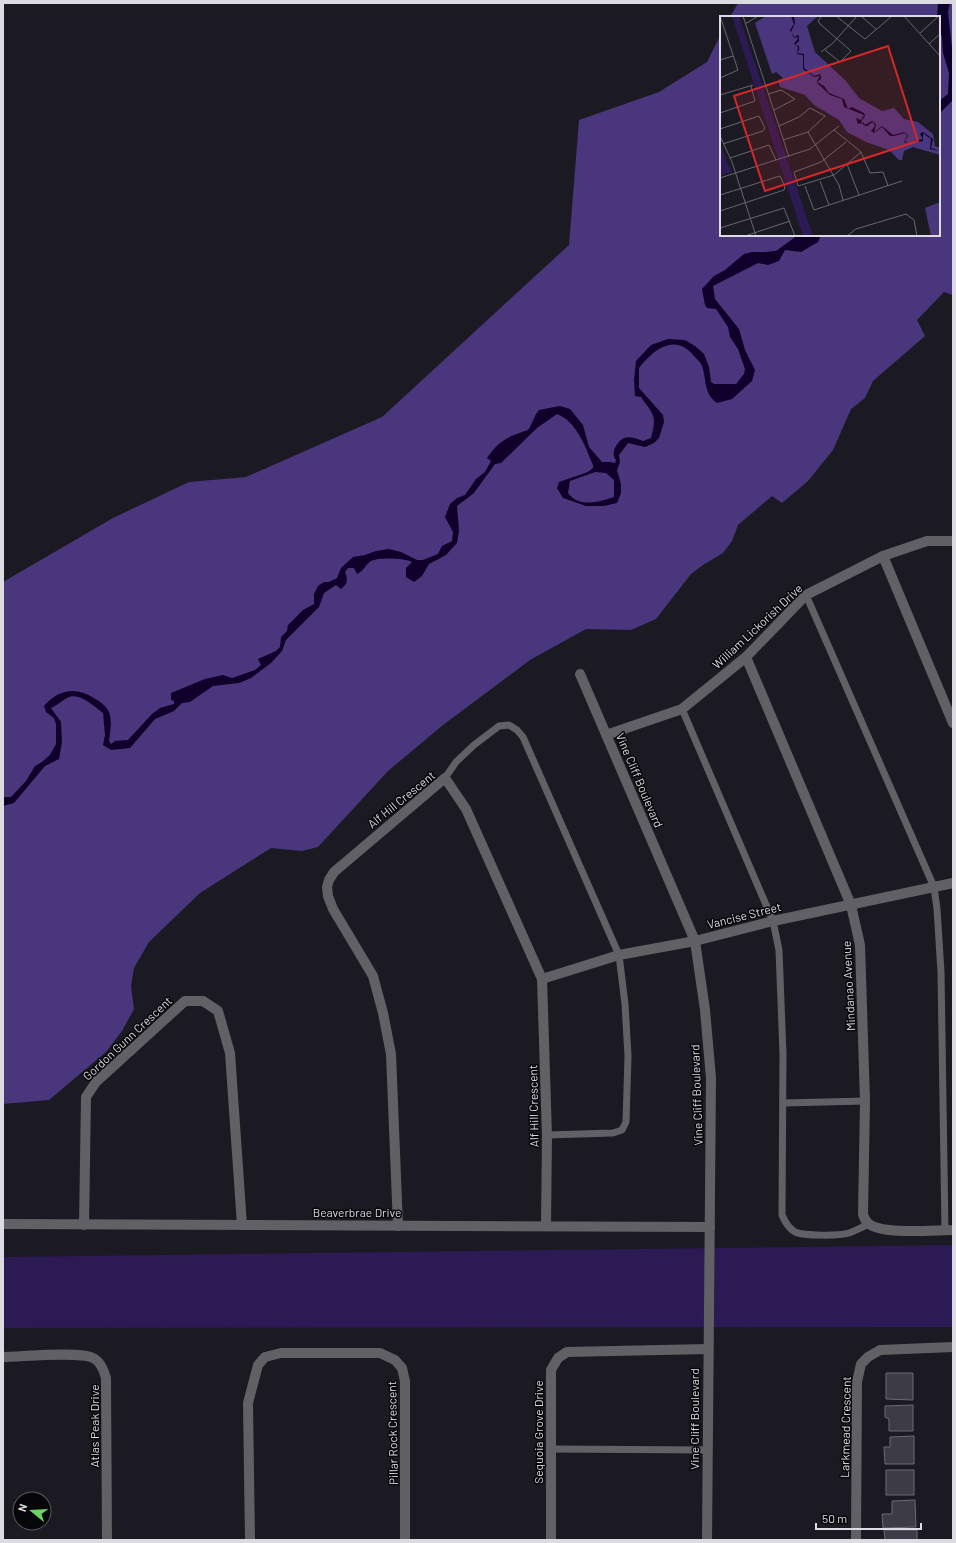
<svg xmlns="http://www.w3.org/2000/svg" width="956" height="1543" viewBox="0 0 956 1543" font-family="Barlow,sans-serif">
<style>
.green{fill:#2b1a53}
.forest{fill:#49367c}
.water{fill:#0e002a;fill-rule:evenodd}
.building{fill:#3d3b45;stroke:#6b6a75}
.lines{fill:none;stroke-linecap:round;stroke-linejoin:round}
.service{stroke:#616065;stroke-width:7}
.minor{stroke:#616065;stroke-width:10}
.tertiary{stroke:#616065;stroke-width:10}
.labels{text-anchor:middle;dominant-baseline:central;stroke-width:3;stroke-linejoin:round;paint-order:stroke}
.street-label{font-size:12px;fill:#dcdbe1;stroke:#060609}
.inset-road{fill:none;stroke:#68676f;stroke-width:1}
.view{fill:#d62828;fill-opacity:0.15;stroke:#d62828;stroke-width:2}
.inset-edge{fill:none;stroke:#dcdbe1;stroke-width:2}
</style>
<rect width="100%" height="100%" fill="#1b1a23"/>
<polygon class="green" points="953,1245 953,1327 3,1328 3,1257"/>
<polygon class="forest" points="738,3 953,3 953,295 944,292 917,320 925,336 873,381 865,398 851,409 833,450 808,481 782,503 772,496 738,525 732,541 723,553 703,565 691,574 656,619 631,630 586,629 530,660 443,725 388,771 318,847 302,851 271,848 200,893 149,942 134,968 131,986 134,1009 122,1031 106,1052 49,1100 3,1104 3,582 113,518 189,482 246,477 382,417 569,245 579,120 659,92 707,62 721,34 721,235 939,235 939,17 730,17"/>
<g class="water">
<polygon points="938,3 950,3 948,12 953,57 953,100 939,114 939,101 948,94 949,73 943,53 942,37 939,28 939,17 937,17"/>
<path d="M798,235H821L818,242L801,252L785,250L779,261L768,265L758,263L713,286L715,299L739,329L745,350L755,370L752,381L732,399L717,403C703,393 707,380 702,366C701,363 697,359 694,356C675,332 653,350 639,368V388L663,415L664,422L659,438L654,443L645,447L628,443L619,455L620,462L617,470L621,484V493L617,503L604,506H586L563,498L557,488L559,482L588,472L593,468V465C585,446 577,422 557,414L537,428L501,463L495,464L474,493L457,506L459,531L457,543L446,555L429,564L422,576L414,582L406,577V568L412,562C406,558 378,557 371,561C365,565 364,571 357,574L354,568H348L345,572C348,580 348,583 341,589L336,585L324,593L319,607L286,640L282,651L271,663L251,678L239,683L213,686L190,702L182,703L174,711L155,719L130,748L111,750L103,745L105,735L103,713C94,706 78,691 67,698C61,701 58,705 51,708L61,722L62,742L59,759L45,766L14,803L3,806V797H11L26,781L35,766L42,762L50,755L56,744V724L54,718L46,712L44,706C58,690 75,686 94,698C99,701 105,705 108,710C113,719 110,732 109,741L111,744L115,741L128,740L152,714L160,708L174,704V701L171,700V693L205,679L223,675L232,678L255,670L261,665L258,659L276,651L280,647L281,637L287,631L288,625L303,610L314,604V594L318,586L324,582H329L337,578L341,568L353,557L365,555L376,551L389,549L401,552L417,560H423L438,554L442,546L452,541L453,532L445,517L450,504L457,498L465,495L476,479L485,472L491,461L487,458C500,440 507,437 528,430L530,427L536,414L539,410L560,406L570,409L583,425L589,447L602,462H610L615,463L616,460C613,456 613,453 615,448C622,434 630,436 643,441L651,438C657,415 654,416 641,397L635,396L634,380L636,361L651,345L668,339L685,340L695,346L704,354L709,367L711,382L714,384H736L744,374L745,369L738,349L730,337L728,327L716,309L707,308L705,305L702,289L714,276L725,270L744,254L752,252H765L776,251ZM595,472L606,473L614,480V497C599,502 579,508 568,493L570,481Z"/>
</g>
<g class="building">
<polygon points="886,1373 913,1373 913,1400 886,1399"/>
<polygon points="913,1405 913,1431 889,1431 889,1419 885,1417 885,1406"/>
<polygon points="914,1436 914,1464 885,1464 884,1447 890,1447 890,1437"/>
<rect x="886" y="1470" width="28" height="25"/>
<polygon points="915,1500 916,1527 883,1528 882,1514 892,1514 892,1501"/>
<polygon points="884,1530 917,1530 917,1540 885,1540"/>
</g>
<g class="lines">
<g class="service">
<polyline points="806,595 934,887 937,909 941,972 945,1230"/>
<path d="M682,709L773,921L779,950L783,1054L782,1215C785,1222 788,1228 795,1232C804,1236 839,1236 849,1233C855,1231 862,1227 869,1224"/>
<polyline points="445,778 456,762 474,745 499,726 509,725 517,730 523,737 619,955 625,1004 628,1056 626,1122 622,1130 613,1133 547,1135"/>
<polyline points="783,1103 865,1101"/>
<polyline points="550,1449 707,1450"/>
</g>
<g class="minor">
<polyline points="883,556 953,723"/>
<path d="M746,657L851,905L860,945L865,1101L863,1214C864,1218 865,1221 869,1224C884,1235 934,1230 953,1230"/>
<polyline points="606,735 682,709 746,657 806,595 883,556 927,541 953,541"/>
<polyline points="542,979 619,955 695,941 773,921 953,883"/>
<polyline points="84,1225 86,1097 96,1082 185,1001 203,1001 218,1011 230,1053 242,1225"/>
<polyline points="398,1226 391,1054 383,1013 373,976 333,909 328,896 327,887 329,880 334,872 445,778 466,809 542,979 547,1135 546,1226"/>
<path d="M3,1357C21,1357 79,1351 93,1358C100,1361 104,1371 106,1378L107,1540"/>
<polyline points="250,1540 248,1403 258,1365 265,1357 281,1353 380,1353 395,1360 402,1368 405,1381 405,1540"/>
<polyline points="551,1540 551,1370 558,1358 567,1352 708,1349"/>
<polyline points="856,1540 857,1382 861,1364 868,1357 880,1350 953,1347"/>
</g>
<g class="tertiary">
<polyline points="580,674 695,941 705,1010 711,1078 707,1540"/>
<polyline points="3,1224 710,1227"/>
</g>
</g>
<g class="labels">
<g class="street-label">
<text transform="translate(757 626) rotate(-43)">William Lickorish Drive</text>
<text transform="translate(640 780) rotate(67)">Vine Cliff Boulevard</text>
<text transform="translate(401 799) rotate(-39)">Alf Hill Crescent</text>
<text transform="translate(744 915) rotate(-14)">Vancise Street</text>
<text transform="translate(848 986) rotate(-93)">Mindanao Avenue</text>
<text transform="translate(127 1038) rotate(-43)">Gordon Gunn Crescent</text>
<text transform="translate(696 1095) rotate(-92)">Vine Cliff Boulevard</text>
<text transform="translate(533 1106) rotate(-91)">Alf Hill Crescent</text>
<text x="357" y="1212">Beaverbrae Drive</text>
<text transform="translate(694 1419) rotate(-90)">Vine Cliff Boulevard</text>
<text transform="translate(94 1426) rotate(-90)">Atlas Peak Drive</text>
<text transform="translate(845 1427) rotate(-89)">Larkmead Crescent</text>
<text transform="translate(538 1432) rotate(-90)">Sequoia Grove Drive</text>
<text transform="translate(392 1433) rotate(-91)">Pillar Rock Crescent</text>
</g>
</g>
<g transform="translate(720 16)">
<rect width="220" height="220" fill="#1b1a23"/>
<path d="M12,0H19L93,220H83ZM0,129L12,156L0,159Z" fill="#2b1a53"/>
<path d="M46,0H98L87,10L95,36L126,65L139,82L162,95L174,92L184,103L198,106L213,118L215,130L220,132V139L193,131L184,135L182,144H179L169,134L146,126L127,116L119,104L94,89L85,79L60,71L58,64L63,62L56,56L52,58L35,7ZM220,186V220H211L205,192Z" fill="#49367c"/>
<path d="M71,0L74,1L75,7L71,16L75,22L77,19L79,20V25L75,29L79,30V34L77,37L84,38V52L94,60L100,58L101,60V63L97,66L104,70L109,77L124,83L128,93L132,91L144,97L145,100L141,106L144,107L145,109L150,106L152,105L154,106L156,109L154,116L162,110L173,119L185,116L188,120L185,125L189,128L196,124L203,123L200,118L203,116L213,123L211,132L220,135L210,133L211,123L203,117V125L189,128L184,126L187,120L185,117L174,120H170L162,111L154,117L151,115L155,110L153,106L147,110H145L142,107L138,108L136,102L141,104L144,99L124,91L122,83L110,79L97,67V65L100,60L94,61L83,53V39L77,38L78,31L74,28L79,21L74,22L70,14L74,8Z" fill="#0e002a"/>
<path class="inset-road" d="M23,0L69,141M102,0L98,5L100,8L131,35L120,46L105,34M116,0L145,23L172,0M141,0L157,14M184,0L220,40M25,8L38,0M200,17L219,0M209,28L220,18M101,36L113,27L137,0M0,44L13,40M0,62L18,54L0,0M49,78L61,74L75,83L54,94M0,79L33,69M0,97L35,85L31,70M59,110L79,101L90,92L105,100L88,116L63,124M0,113L39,100L45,112L43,115L3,128M114,114L141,136L150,157L163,156L168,170M88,116L119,169L123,184M0,120L12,146L36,220M126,126L101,146L74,156L78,170L114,159L141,136M10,142L49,129L56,144M127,148L139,179M0,162L90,133L119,110M100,165L109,189M85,170L94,194L182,165M0,179L60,160L65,171L64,174L0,195M0,212L64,192L75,220M25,220L70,205M127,220L136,213L186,198L194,204L197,220"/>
<path class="view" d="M168,30L198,125L45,175L14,80Z"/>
<rect width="220" height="220" class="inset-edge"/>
</g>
<rect width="956" height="1543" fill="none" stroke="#dcdbe1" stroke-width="8"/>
<g transform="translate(32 1511) rotate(288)"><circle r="19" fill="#060609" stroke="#5c5b5f"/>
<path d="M0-3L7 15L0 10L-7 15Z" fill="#69d364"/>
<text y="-6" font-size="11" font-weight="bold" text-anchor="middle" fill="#dcdbe1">N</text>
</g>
<path d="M816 1523v6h105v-6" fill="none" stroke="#dcdbe1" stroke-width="2"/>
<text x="822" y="1523" font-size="12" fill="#dcdbe1" stroke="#060609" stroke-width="3" paint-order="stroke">50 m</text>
</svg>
